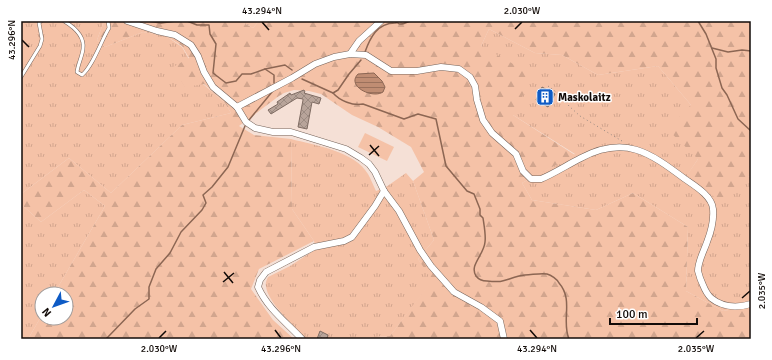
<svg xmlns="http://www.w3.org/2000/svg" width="772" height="360" viewBox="0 0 772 360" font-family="Signika,sans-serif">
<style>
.grass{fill:url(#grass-tufts)}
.forest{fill:url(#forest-firs)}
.pitch{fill:#f5c2a7}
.water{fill:url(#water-rules);stroke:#8c6653}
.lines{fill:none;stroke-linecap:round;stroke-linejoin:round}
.stream{stroke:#8c6653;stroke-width:1.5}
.building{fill:url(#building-cross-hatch);stroke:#7f6c63}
.service-casing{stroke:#75635a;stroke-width:4}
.minor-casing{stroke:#75635a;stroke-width:7}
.path{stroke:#968780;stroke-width:1;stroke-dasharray:1 3;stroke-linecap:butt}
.service{stroke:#fff;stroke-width:3}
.minor{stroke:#fff;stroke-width:6}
.ticks{fill:none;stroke:#120b08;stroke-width:1.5}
.labels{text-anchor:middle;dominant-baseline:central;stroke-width:3;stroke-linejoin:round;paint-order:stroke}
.poi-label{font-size:11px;font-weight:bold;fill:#120b08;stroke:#fff;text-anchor:start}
.neatline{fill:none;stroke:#120b08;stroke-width:1.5}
.ticks-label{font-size:10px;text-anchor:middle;fill:#120b08}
</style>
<defs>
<pattern id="grass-tufts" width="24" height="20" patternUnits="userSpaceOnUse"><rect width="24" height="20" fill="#f5c2a7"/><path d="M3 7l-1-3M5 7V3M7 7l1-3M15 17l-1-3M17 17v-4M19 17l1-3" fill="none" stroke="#d1a58e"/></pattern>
<pattern id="forest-firs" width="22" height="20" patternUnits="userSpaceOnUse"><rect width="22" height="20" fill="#f5c2a7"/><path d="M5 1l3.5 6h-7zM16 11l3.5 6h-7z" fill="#d1a58e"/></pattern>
<pattern id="water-rules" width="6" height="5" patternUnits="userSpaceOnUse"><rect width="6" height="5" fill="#c08d73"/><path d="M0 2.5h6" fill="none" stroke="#9b715c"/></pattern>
<pattern id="building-cross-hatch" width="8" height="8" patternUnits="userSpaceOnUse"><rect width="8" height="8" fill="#b8a49a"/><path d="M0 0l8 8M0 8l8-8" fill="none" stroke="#9d8c83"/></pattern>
</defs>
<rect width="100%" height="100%" fill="#f5e0d6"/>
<g class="grass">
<polygon points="21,21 104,21 97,40 105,47 143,32 166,36 182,47 203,84 225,103 231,113 182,125 111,193 69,158 21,194"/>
<polygon points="240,21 259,21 253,28"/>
<polygon points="489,29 535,53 562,55 598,75 658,66 691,105 698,159 688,174 748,176 751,177 751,306 723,311 686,291 688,227 633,193 596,210 532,200 522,183 575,154 513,115 481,46"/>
<path d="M291,139C314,145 355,151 368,174C371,179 373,185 376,191L386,187L406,173L413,181L434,240L418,259L433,280L390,336L361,338L360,339H306C295,327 267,302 266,286C265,283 267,279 268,277L290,266L316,249L314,241L292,209Z"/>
<polygon points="84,190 105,206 54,294 42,294 42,315 28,339 21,339 21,204 41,222"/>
</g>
<polygon class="forest" points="104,21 240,21 253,28 259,21 751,21 751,177 748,176 723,204 687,175 698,159 667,129 691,105 658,66 598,75 562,55 535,53 489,29 481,46 533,75 513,115 575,155 522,183 532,200 596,210 633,193 688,227 686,291 723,311 751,306 751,339 360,339 361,338 390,336 432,280 418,259 434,240 413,181 424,172 411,147 378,127 352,115 321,94 309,91 294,90 284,93 279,96 239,126 254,135 291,139 292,209 314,241 259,269 251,289 273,320 294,339 28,339 42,315 42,318 66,318 66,294 54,294 105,206 84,190 41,222 21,204 21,194 69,158 111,193 182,125 231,113 225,103 204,84 185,87 173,67 189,58 182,46 166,36 143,32 105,47 97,40"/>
<polygon class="pitch" points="365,133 394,147 387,161 358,147"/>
<path class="water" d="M374,73L382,81L385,87L383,92C372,99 346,86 358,74Z"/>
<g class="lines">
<g class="stream">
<polyline points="147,21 161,23 176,21"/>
<polyline points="187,21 197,25 209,25 210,34 216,44 213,73 226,83 236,81 242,74 251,74 265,69 285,65 292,70"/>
<polyline points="698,21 706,34 716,59 716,68 722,88 727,95 738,119 751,131"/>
<polyline points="712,48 728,52 742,50 751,51"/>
<path d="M365,52C370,38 377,23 395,23C400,22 396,24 401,24C404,24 407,22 410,21"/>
<polyline points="265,69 274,75 274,83"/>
<path d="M302,79L333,93C340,101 353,106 363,104L404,119L418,114L436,119L446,166L467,191L474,194L480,209V215L483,218C484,225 486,235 485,242C484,255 469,265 476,276C479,280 482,281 487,281C504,283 504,280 519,276C524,275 542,273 547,274C551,275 557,279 559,283C574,300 561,321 569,339"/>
<polyline points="333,93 338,90 349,74 361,60"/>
<polyline points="249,120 272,92"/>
<polyline points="106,339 135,309 149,299 149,287 156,269 170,253 181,232 202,210 206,203 203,195 212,187 228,167 245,126"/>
</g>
</g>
<g class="building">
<polygon points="542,87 555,94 548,107 536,100"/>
<polygon points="304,90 305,92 304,93 321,98 319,104 312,102 307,129 298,127 303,100 303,99 297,98 271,114 268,110 278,104 277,102 290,93 291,95"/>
<polygon points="320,331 328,335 327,339 317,339"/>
</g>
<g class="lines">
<defs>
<g id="service">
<path d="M64,21C74,27 85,36 83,49C82,57 78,64 77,72L82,75C93,66 101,41 109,28L108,21"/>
<polyline points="21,77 40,46 42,39 39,23 41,21"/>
</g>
<g id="minor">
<polyline points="127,21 157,31 175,35 191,45 198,56 204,72 213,87 237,107 246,122 255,128 273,132 291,132 346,149 361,158 369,164 375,172 384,191 399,211 420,250 431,266 454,292 481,307 500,321 504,339"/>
<polyline points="350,54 359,41 381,21"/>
<path d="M237,107L292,78L315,64L334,57L350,54L366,55L391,71H417L441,67L459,69L470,77L475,86L477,100L483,120L492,133L516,154L523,171L531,179H541C555,173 567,165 581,158C625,135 649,152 685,179C695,186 712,196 713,209C714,220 711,232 707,242C704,251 698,261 698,271C699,275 701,281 703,285C705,290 707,294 711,298C722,307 737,308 751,304"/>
<path d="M302,339C286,322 268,309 258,287L260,280L266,272L314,247L344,241L352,237L375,206L384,191"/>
</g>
</defs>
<use href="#service" class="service-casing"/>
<use href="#minor" class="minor-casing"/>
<polyline class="path" points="548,86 559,94 569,106 580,116 622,141"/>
<use href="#service" class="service"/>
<use href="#minor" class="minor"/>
</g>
<path class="ticks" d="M262,22L269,30M515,29L522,22M22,40L29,47M370,145L379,156M369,155L379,146M224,272L233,283M223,282L234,273M742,298L750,291M275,330L281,338M530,330L537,338M159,338L166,331M696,338L704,331"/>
<defs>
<symbol id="building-square" viewBox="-11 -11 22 22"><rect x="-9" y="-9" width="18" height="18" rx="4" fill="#0e5bc5" stroke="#fff"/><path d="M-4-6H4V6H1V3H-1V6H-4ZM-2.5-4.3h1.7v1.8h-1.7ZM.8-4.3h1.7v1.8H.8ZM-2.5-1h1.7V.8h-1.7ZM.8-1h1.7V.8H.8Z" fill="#fff"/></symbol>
</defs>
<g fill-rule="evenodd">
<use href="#building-square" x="535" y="87" width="20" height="20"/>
</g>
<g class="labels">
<g class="poi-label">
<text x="558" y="97">Maskolaitz</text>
</g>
</g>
<rect width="772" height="360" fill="none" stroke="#ffffff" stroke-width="44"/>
<g transform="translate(54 306) rotate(229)"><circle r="19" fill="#ffffff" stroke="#a09d9c"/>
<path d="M0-3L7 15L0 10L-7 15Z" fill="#0e5bc5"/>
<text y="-6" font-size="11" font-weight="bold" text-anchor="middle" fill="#120b08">N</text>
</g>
<path d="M610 318v6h87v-6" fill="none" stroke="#120b08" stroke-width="2"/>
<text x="616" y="318" font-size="12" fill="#120b08" stroke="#ffffff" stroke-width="3" paint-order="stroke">100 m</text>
<rect x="22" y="22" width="728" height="316" class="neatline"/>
<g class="ticks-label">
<text x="262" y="14">43.294°N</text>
<text x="522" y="14">2.030°W</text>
<text transform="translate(11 40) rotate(-90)" y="4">43.296°N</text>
<text transform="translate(761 291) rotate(-90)" y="4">2.035°W</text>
<text x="159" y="352">2.030°W</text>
<text x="281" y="352">43.296°N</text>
<text x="537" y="352">43.294°N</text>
<text x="696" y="352">2.035°W</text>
</g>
</svg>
